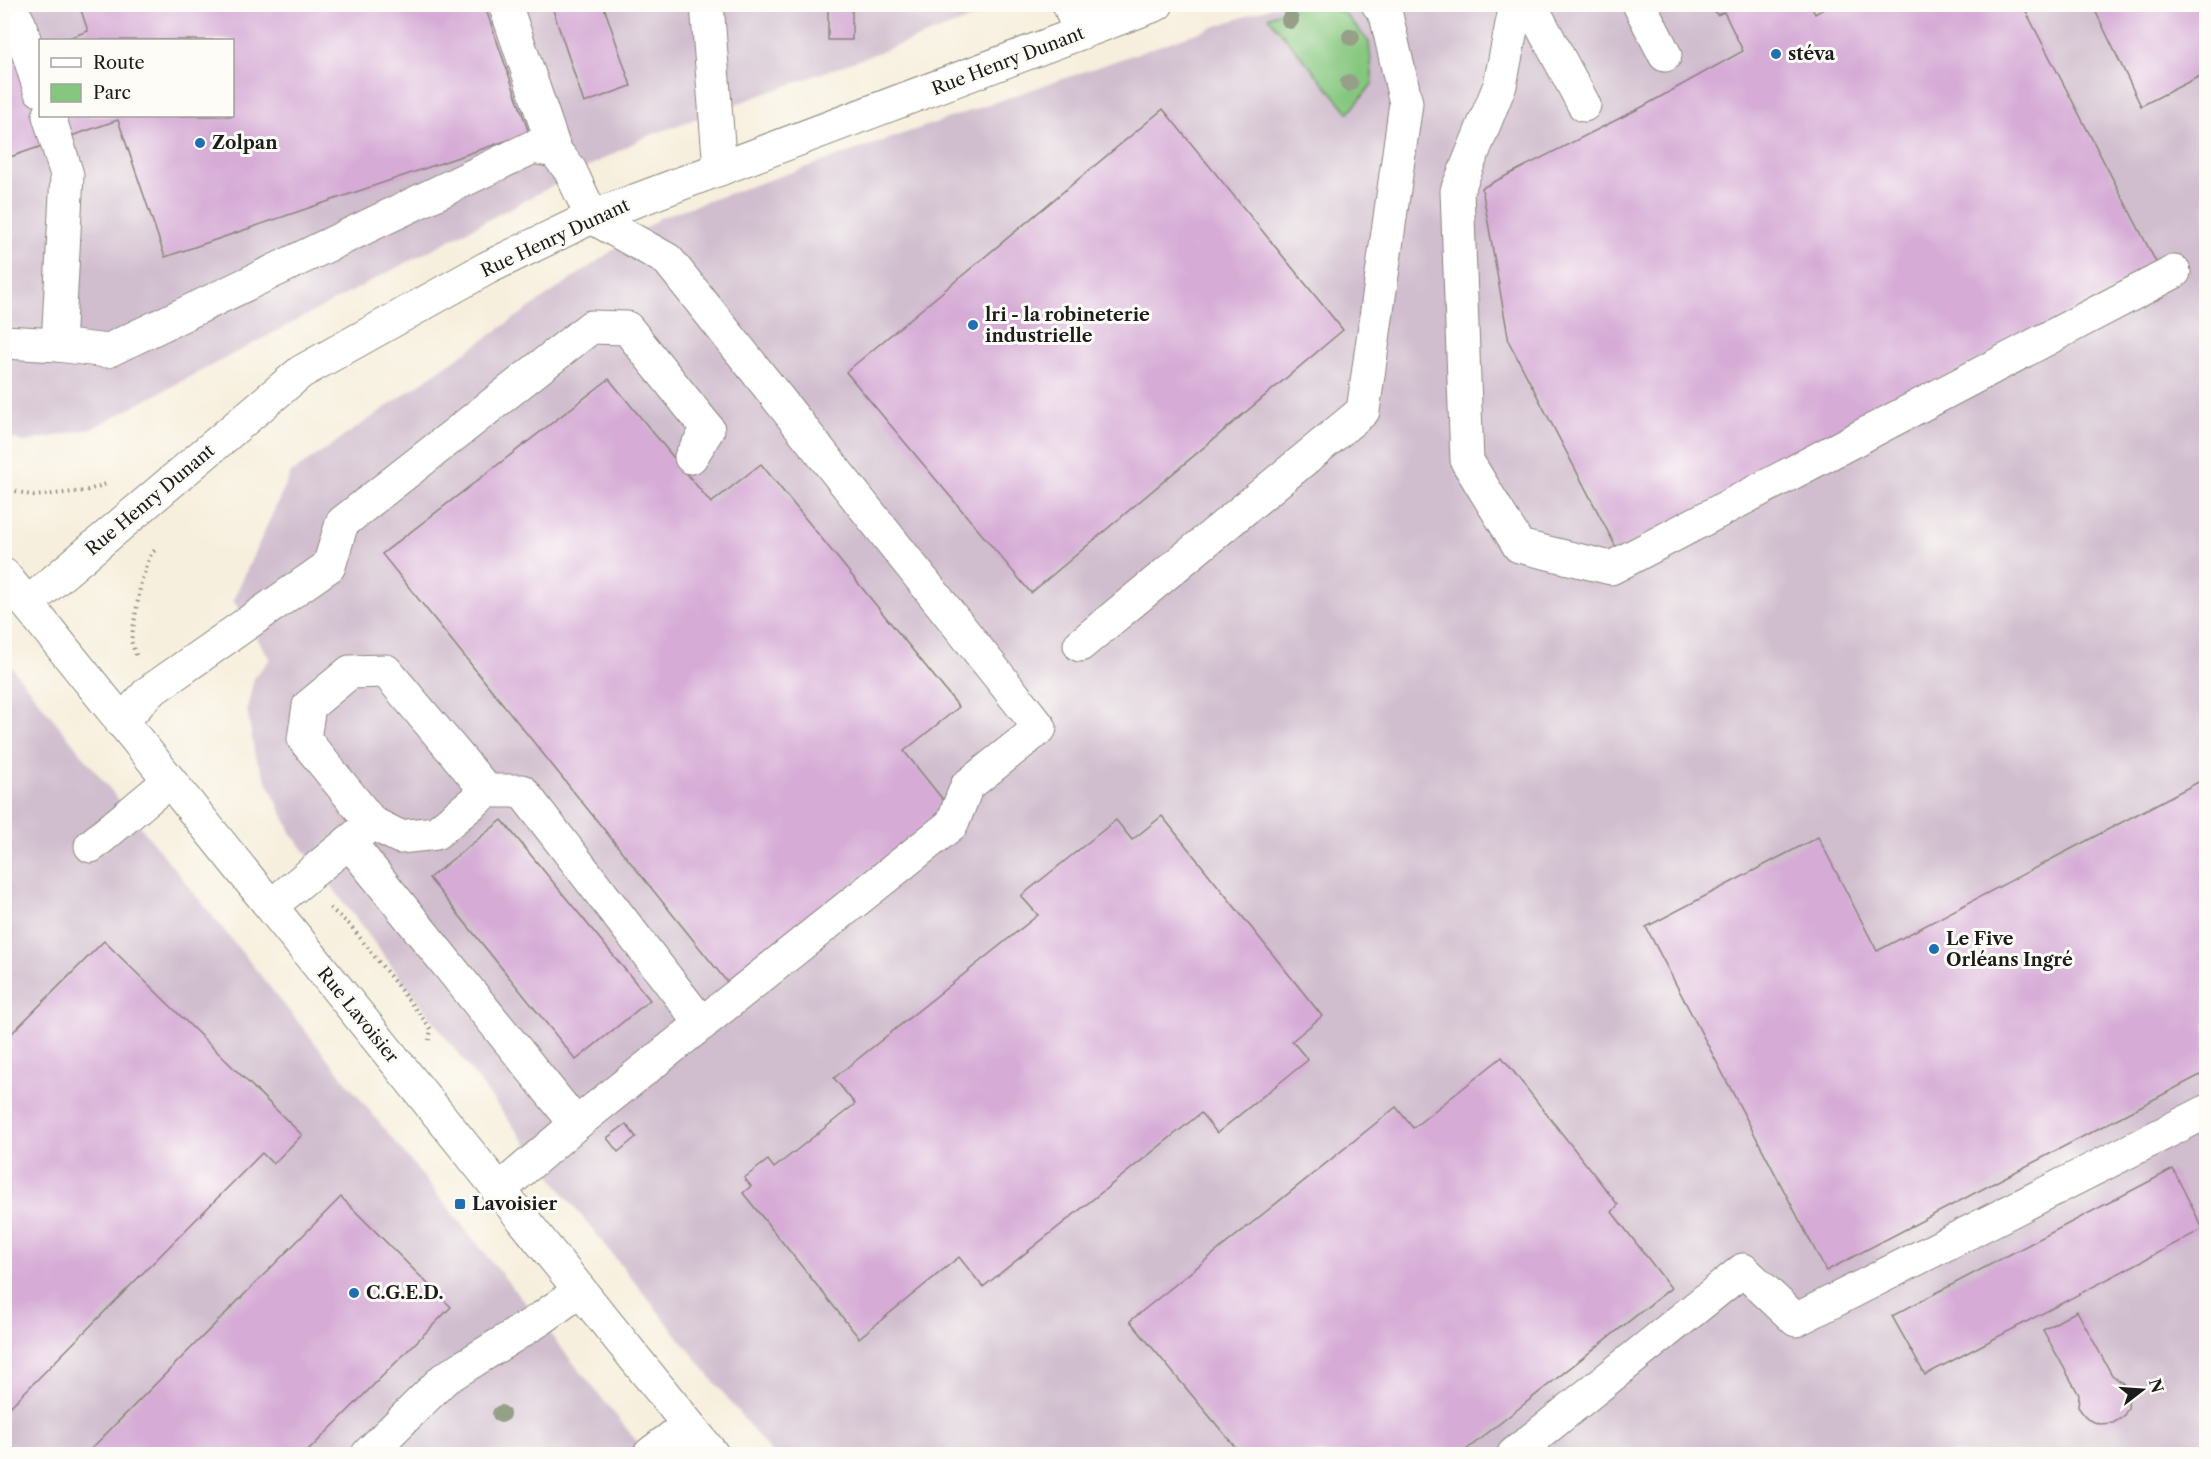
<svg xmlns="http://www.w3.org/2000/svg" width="2211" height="1459" viewBox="0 0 2211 1459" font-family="'Libre Caslon Text',serif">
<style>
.industrial{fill:#d0bdce;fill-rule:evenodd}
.green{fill:#86c77f;stroke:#51724e;stroke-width:1.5}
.building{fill:#d6acd6}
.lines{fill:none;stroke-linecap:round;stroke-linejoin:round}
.minor-casing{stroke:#8a867c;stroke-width:35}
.path{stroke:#8a867c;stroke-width:4;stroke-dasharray:1.5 4.5;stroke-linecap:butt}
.minor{stroke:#fff;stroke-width:33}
.tree{fill:#96a089}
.poi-dot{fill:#1f6fb2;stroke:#fdfcf7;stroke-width:2}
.labels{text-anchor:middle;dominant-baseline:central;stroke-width:6;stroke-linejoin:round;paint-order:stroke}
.poi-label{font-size:18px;font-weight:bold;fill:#1c1c1c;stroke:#fdfcf7;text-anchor:start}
.street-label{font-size:18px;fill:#1c1c1c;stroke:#fdfcf7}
</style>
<rect width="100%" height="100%" fill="#fdfcf7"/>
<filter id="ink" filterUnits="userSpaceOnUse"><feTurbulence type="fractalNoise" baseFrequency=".0167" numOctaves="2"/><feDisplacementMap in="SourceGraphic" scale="12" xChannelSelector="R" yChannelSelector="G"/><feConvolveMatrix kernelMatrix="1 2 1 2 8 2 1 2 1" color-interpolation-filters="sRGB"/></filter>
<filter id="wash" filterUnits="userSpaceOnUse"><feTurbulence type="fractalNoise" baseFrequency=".008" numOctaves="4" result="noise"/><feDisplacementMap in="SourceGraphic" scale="24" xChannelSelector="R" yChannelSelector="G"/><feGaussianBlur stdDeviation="1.35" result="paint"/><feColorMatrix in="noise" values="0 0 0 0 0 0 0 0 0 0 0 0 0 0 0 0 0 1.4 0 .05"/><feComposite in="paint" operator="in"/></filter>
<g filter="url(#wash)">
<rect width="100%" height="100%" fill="#f7efdd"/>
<g class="industrial">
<path d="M5,5H1009L643,138L91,429L24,442L5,436ZM40,40H232V116H40Z"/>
<polygon points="1278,5 2206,5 2206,1454 772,1454 568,1199 292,834 255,756 247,709 254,678 270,659 233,600 291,473 661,217"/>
<polygon points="5,659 647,1454 5,1454"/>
</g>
<polygon class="green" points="1297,4 1323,5 1344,13 1369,42 1373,83 1349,113 1268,17"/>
<g id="blocks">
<g class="building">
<polygon points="79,4 484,4 529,133 165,257 118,120 10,157 4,141 4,61 40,48 40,116 232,116 232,40 63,40 88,31"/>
<polygon points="551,4 603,4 631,86 584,103"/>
<rect x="828" y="4" width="24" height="36"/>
<polygon points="1711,4 1810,4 1815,14 1832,4 2022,4 2157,264 1617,549 1509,342 1482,188 1642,107 1743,51 1724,12 1717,15"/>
<polygon points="2092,4 2206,4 2206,73 2141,106"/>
<polygon points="1163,109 1343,330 1031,593 846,372"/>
<polygon points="609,379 711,503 761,464 959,707 904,751 948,806 727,982 382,554"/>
<polygon points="2206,778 2206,1072 1826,1271 1646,927 1818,837 1877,951"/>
<polygon points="1162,816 1322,1016 1292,1041 1308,1060 1217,1133 1201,1113 983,1287 959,1257 859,1338 743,1193 751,1186 744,1178 768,1160 774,1168 855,1104 834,1078 1038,915 1021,896 1116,820 1132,840"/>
<polygon points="502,820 650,1000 576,1060 429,878"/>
<polygon points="104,941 302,1135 273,1164 262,1153 4,1413 4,1041"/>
<polygon points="1502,1057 1618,1205 1612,1212 1671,1288 1461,1454 1241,1454 1130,1321 1396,1107 1413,1128"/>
<polygon points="626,1124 636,1137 618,1152 607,1138"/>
<polygon points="2173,1169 2203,1229 1925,1375 1892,1316"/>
<polygon points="341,1197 451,1307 305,1454 86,1454"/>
<polygon points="2077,1311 2112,1375 2125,1385 2129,1396 2128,1408 2123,1417 2113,1423 2099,1424 2087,1419 2078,1407 2079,1395 2043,1330"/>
</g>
</g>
</g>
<g filter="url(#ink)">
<use href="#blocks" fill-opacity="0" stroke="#8a867c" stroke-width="1.5"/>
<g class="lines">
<defs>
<g id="minor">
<polyline points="8,4 19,23 40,90"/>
<polyline points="505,4 555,151"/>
<polyline points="707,4 720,169"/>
<polyline points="1069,4 1080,33"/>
<polyline points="1516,4 1500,85 1457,191 1467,461 1519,546 1611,568 2174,272"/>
<polyline points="1530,4 1584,105"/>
<polyline points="1639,4 1665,55"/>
<polyline points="4,342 58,345 67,175 49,116"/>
<polyline points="58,345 107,351 533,147 555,151 570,170 592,217 668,260 1040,728 967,786 952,824 576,1124 498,1191"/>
<polyline points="4,575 712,1454"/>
<polyline points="28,603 301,372 487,268 592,217 1157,4"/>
<polyline points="1080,645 1363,411 1406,103 1386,15 1378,4"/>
<polyline points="121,722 149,692 329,566 342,523 591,327 627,328 708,429 691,457"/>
<polyline points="487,791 522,791 702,1024"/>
<polyline points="349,842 576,1124"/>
<polyline points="91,846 169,781"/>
<polyline points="271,906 372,823 304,739 309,706 350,672 386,671 487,791 436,833 400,837 372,823"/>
<polyline points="368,1454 444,1379 542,1318 579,1291"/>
<polyline points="650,1454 688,1425"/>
<polyline points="1514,1454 1743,1270 1796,1320 2206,1112"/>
</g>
</defs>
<use href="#minor" class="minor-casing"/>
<g class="path">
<polyline points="4,488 34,496 85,491 106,484"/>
<polyline points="136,655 131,641 141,582 151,554 157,548"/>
<polyline points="330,908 350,925 431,1029 429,1040"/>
</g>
<use href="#minor" class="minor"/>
</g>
<g class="tree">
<circle cx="1290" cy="20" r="9"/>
<circle cx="1351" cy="37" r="9"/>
<circle cx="1349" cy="83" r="9"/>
<circle cx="501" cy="1414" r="9"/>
</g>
</g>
<g class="poi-dot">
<circle cx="1776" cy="54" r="6"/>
<circle cx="200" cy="143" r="6"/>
<circle cx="973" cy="325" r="6"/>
<circle cx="1934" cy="949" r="6"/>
<rect x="454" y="1198" width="12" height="12" rx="3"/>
<circle cx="354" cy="1293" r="6"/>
</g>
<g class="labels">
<g class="poi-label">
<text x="1788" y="54">stéva</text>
<text x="212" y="143">Zolpan</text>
<text x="985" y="315">lri - la robineterie<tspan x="985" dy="21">industrielle</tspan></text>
<text x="1946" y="939">Le Five<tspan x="1946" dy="21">Orléans Ingré</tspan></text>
<text x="472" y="1204">Lavoisier</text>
<text x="366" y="1293">C.G.E.D.</text>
</g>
<g class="street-label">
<text transform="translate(1008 61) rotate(-21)">Rue Henry Dunant</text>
<text transform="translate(555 238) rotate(-25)">Rue Henry Dunant</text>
<text transform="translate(150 500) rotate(-40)">Rue Henry Dunant</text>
<text transform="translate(358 1015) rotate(51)">Rue Lavoisier</text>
</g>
</g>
<rect width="2211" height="1459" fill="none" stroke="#fdfcf7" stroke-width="24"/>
<rect x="39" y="39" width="195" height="78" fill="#fdfcf7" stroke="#a3a29f" stroke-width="1.5"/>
<rect x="51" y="58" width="30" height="9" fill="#ffffff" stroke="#a3a29f" stroke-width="1.5"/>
<text x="93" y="69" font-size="18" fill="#1c1c1c">Route</text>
<rect x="51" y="84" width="30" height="18" fill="#86c77f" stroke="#a3a29f" stroke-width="1.5"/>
<text x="93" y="99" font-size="18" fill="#1c1c1c">Parc</text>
<g transform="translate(2142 1390) rotate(73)" stroke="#fdfcf7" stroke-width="4.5" paint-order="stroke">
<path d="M0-4.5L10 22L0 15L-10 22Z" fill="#1c1c1c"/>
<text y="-9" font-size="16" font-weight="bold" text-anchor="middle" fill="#1c1c1c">N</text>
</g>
</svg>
